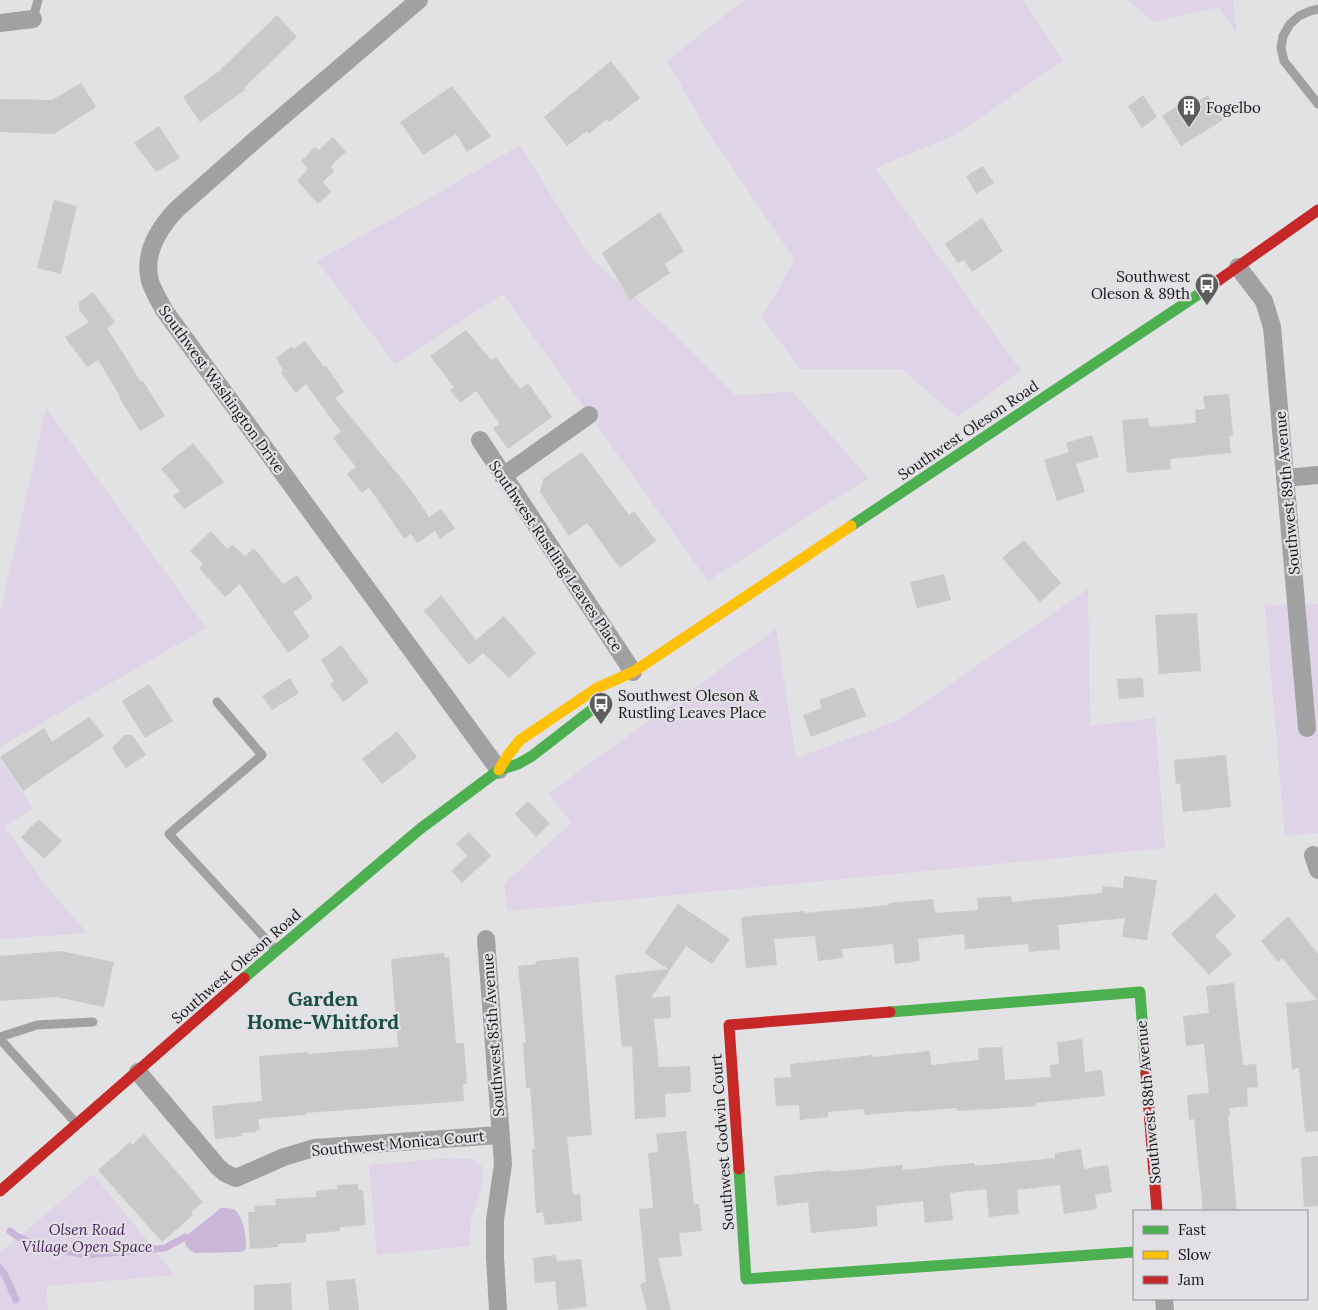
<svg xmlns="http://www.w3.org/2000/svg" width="1318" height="1310" viewBox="0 0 1318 1310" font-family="Lora,serif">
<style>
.green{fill:#dfd3e7}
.water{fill:#cab6d9}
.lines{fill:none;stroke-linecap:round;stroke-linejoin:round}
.stream{stroke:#cab6d9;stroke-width:7}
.building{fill:#c9c9ca}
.lane{stroke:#a1a1a2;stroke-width:9}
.street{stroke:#a1a1a2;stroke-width:18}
.fast{stroke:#4caf50;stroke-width:11}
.slow{stroke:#ffc107;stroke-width:11}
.jam{stroke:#c62828;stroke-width:11}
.labels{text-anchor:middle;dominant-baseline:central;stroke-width:4.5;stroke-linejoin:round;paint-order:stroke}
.poi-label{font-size:15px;fill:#161617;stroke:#e2e0e4;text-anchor:start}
.street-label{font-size:15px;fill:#161617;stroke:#e2e0e4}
.park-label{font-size:15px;font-style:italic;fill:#431d59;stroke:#e2e0e4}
.district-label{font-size:20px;font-weight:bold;fill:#174f45;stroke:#e2e0e4}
</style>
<rect width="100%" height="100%" fill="#e2e1e3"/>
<g class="green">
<polygon points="744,0 1023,0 1063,61 953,136 875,168 1021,371 957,417 902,369 800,369 762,317 795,260 721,151 715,144 667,61"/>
<polygon points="1128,0 1233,0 1237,34 1219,7 1153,22"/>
<polygon points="520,145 579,240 591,258 672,332 735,395 793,392 868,478 708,581 503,294 395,364 317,261 430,198"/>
<polygon points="46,408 206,628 0,747 0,614"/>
<polygon points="1088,589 1090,726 1155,718 1165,848 508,911 504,884 571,823 549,793 776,629 796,758 897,721"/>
<polygon points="1318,604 1318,833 1285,836 1265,605"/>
<polygon points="0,760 33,809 4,826 47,887 87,933 0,939"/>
<polygon points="450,1158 470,1159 481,1165 484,1177 479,1197 471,1219 469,1246 377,1255 369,1165"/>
<polygon points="93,1174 175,1275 46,1286 48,1310 0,1310 0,1253"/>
</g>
<path class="water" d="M221,1208C225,1208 230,1208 233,1209C243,1213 248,1241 245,1250L240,1252L195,1253C187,1249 184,1245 185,1237Z"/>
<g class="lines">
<g class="stream">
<polyline points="10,1231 18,1237 42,1247 87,1255 165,1248 185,1237"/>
<polyline points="0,1268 5,1275 16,1300"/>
</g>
</g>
<g class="building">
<polygon points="277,15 297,37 244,88 245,90 200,122 183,97 218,72"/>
<polygon points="611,61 640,98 609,122 607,119 589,134 587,131 567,146 544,117"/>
<polygon points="81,83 96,107 54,134 0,132 0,99 52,100"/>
<polygon points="452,86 491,136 467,152 456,134 423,155 400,122"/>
<polygon points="1143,95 1157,117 1142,128 1128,106"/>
<polygon points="1208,95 1223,120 1181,146 1162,116 1177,106 1181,112"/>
<polygon points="159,126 180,158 156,172 134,143"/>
<polygon points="333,137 346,152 331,166 334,171 323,182 331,192 318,204 297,181 308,169 301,161 315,147 319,150"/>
<polygon points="983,166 994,183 976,194 966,176"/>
<polygon points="54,200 77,206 61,274 37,268"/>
<polygon points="660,212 684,251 665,264 670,273 630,300 602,253"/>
<polygon points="982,218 1003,251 972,272 964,260 958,263 945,244"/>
<polygon points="93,292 115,322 107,328 141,382 143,381 165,416 140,431 119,397 120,396 98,360 87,367 65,337 89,322 79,310 79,302"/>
<polygon points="466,330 491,360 496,357 520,389 528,383 552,417 508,449 493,428 500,424 476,391 460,403 450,390 454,387 430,356"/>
<polygon points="305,341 324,367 326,366 344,392 335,398 410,489 429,517 441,509 455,528 440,539 435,531 417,543 411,534 404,539 369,487 362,493 347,474 356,467 333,438 341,432 306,384 296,393 281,373 283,370 276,358 292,346 294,349"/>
<polygon points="1229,394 1233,435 1229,436 1231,453 1170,459 1171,469 1127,473 1122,420 1148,418 1149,427 1196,423 1195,410 1205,409 1203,396"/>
<polygon points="1092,435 1099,457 1076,464 1085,492 1057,501 1044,460 1069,452 1066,443"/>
<polygon points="193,443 224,482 184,509 173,496 180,491 161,469"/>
<polygon points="582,452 629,515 634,511 656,541 620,568 587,523 569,536 540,492 543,479"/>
<polygon points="211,531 227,549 233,545 245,556 254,548 283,584 297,575 313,598 293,612 310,637 288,653 240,584 225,597 199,568 203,564 190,551"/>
<polygon points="1024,540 1061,583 1040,602 1002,558"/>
<polygon points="944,574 951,600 917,608 910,582"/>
<polygon points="441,595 476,640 504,616 536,653 509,678 483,653 469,665 424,611"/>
<polygon points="1197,613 1201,671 1159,674 1155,615"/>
<polygon points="341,645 369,682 343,702 330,684 334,681 321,660"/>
<polygon points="290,678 299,693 272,710 262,696"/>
<polygon points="1143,678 1144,697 1119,699 1117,679"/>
<polygon points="149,684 173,721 145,738 122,701"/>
<polygon points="854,687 866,716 811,737 803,715 822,708 819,700"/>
<polygon points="89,717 104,736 23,791 0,757 44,728 52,742"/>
<polygon points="397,731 417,757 382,784 362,759"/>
<polygon points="124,735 132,735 146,755 126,768 112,748"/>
<polygon points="1226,755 1231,807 1183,812 1180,783 1176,784 1174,760"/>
<polygon points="528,801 550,824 536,837 515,814"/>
<polygon points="39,819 62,841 44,859 21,837"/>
<polygon points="469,832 491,856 462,883 451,871 467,856 456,844"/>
<polygon points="1124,876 1157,880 1147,940 1122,937 1125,918 1058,925 1060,949 1029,952 1028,944 965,949 964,934 918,939 920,961 895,964 893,944 842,949 843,958 818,961 815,936 774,939 777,965 746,968 741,917 805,911 805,913 889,905 889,903 933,899 935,913 978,910 977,898 1011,896 1012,902 1102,893 1103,886 1123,888"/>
<polygon points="1215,893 1236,916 1215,936 1232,954 1209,975 1171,934"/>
<polygon points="678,904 730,939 712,964 686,946 651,998 670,996 671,1018 654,1019 659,1067 690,1066 691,1092 665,1094 666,1117 635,1119 632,1046 622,1047 615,975 668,969 644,953"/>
<polygon points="1288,916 1318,954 1318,1131 1305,1132 1299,1068 1292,1069 1286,1003 1317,1000 1282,958 1278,962 1261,941"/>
<polygon points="61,951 114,962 104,1007 56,997 0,1001 0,956"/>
<polygon points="444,953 445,958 449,957 456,1043 464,1043 467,1084 463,1084 464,1101 306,1113 306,1115 258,1119 260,1130 256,1131 256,1132 242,1133 242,1136 215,1139 212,1106 262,1101 259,1056 308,1052 308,1054 398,1047 391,959"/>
<polygon points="578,957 592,1135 567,1137 573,1195 580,1194 582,1221 545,1225 543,1212 536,1213 532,1149 535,1149 530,1088 526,1088 523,1043 526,1043 518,966 536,964 536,961"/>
<polygon points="1234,983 1243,1065 1256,1064 1258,1087 1247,1088 1248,1106 1229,1108 1230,1116 1228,1116 1237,1211 1203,1211 1194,1119 1189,1120 1187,1095 1209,1093 1204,1044 1186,1046 1183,1016 1209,1013 1206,986"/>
<polygon points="1082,1039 1085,1072 1102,1070 1105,1096 1036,1103 1036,1106 957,1111 957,1108 910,1112 910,1111 865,1115 864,1109 828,1112 828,1117 800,1120 799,1105 776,1106 774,1078 791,1077 790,1064 873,1055 873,1057 930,1051 931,1065 979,1060 978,1048 1002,1047 1005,1080 1051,1077 1050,1065 1059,1064 1057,1042"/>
<polygon points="686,1131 694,1204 699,1204 702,1231 679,1233 682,1256 658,1258 671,1310 647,1310 640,1284 646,1282 639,1209 653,1208 648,1153 658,1152 656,1134"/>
<polygon points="144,1134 203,1202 191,1212 193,1215 162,1242 98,1170 130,1142 132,1145"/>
<polygon points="1081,1149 1084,1169 1108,1165 1112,1192 1095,1195 1097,1209 1064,1214 1060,1185 1017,1190 1019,1214 989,1217 986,1189 950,1193 953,1220 925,1223 923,1201 876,1206 878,1226 811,1233 808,1202 777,1206 774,1176 831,1170 831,1172 903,1165 903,1170 974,1163 975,1166 1055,1158 1055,1153"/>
<polygon points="1318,1156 1318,1206 1304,1207 1301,1157"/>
<polygon points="358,1184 358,1190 363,1190 366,1225 340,1227 340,1231 306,1234 306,1242 278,1244 278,1247 250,1249 248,1212 255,1212 255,1206 276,1205 275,1199 316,1197 316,1191 337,1189 337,1185"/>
<polygon points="556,1255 557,1261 581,1259 587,1307 558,1310 555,1281 535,1283 533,1258"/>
<polygon points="355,1279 359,1310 329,1310 326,1281"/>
<polygon points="291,1283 292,1310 254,1310 254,1285"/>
</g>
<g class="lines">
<g class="lane">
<polyline points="1318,9 1310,11 1299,16 1290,24 1283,36 1281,48 1284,61 1318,104"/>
<polyline points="33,19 38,0"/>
<polyline points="217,702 262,755 169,834 274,948"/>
<polyline points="0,1037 37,1025 93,1022"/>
<polyline points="0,1039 75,1122"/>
</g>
<g class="street">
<path d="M419,0L262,134L177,209C159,228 143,254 150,281C153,291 159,300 164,310L499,770"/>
<polyline points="0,23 33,19"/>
<polyline points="1238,267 1264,301 1272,327 1307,728"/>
<polyline points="480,440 633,672"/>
<polyline points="503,476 589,415"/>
<polyline points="1285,478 1318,475"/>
<polyline points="1313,855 1318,870"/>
<polyline points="486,939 503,1164 495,1220 495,1257 498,1310"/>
<polyline points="138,1072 218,1167 225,1173 236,1178 284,1157 314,1148 500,1135"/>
<polyline points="1164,1299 1165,1310"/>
</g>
<g class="fast">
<polyline points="851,526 1202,292"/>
<polyline points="244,978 420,829 499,770 518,764 532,756 590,711"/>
<polyline points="890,1012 1140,992 1146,1073"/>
<polyline points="739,1169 746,1279 1134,1252"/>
</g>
<polyline class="slow" points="499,770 508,755 520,740 597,688 633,672 851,526"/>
<g class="jam">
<polyline points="1202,292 1318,210"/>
<polyline points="1146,1073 1157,1211"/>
<polyline points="739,1169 729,1025 890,1012"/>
<polyline points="0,1191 244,978"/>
</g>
</g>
<defs>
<symbol id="building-pin" viewBox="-11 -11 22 30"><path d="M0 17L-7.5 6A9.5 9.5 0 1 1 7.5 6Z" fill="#5d5d5e" stroke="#e2e0e4"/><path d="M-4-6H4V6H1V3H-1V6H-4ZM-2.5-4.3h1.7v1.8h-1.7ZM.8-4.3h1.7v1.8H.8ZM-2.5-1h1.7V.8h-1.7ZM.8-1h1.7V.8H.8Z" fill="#fff"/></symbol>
<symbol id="bus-pin" viewBox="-11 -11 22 30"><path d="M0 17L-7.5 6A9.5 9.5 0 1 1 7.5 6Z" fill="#5d5d5e" stroke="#e2e0e4"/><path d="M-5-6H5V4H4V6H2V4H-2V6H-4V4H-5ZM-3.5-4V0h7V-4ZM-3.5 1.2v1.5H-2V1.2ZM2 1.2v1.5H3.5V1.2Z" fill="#fff"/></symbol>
</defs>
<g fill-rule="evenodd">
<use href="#building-pin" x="1175" y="93" width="28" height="38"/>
<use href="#bus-pin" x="1193" y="271" width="28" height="38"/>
<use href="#bus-pin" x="587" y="690" width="28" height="38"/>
</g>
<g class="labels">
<g class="poi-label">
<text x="1206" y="107">Fogelbo</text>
<text x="1190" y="276" text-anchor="end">Southwest<tspan x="1190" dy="17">Oleson &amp; 89th</tspan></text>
<text x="618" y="695">Southwest Oleson &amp;<tspan x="618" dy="17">Rustling Leaves Place</tspan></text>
</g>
<g class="street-label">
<text transform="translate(222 389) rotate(54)">Southwest Washington Drive</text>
<text transform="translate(968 430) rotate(-34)">Southwest Oleson Road</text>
<text transform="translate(1287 493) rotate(-95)">Southwest 89th Avenue</text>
<text transform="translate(556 556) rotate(56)">Southwest Rustling Leaves Place</text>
<text transform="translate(236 966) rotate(-41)">Southwest Oleson Road</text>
<text transform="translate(493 1035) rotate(-94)">Southwest 85th Avenue</text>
<text transform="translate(1148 1102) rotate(-95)">Southwest 88th Avenue</text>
<text transform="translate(722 1142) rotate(-94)">Southwest Godwin Court</text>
<text transform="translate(398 1143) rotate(-5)">Southwest Monica Court</text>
</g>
<g class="park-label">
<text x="87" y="1229">Olsen Road<tspan x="87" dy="17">Village Open Space</tspan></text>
</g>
<g class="district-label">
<text x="323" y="998">Garden<tspan x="323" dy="23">Home-Whitford</tspan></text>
</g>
</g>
<rect x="1133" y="1210" width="175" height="90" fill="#e2e0e4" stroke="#908f92"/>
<rect x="1143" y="1226" width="25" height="8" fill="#4caf50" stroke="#908f92"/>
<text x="1178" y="1235" font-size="15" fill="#161617">Fast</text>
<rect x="1143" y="1251" width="25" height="8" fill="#ffc107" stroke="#908f92"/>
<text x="1178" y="1260" font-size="15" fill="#161617">Slow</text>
<rect x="1143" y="1276" width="25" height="8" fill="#c62828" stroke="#908f92"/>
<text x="1178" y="1285" font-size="15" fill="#161617">Jam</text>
</svg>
